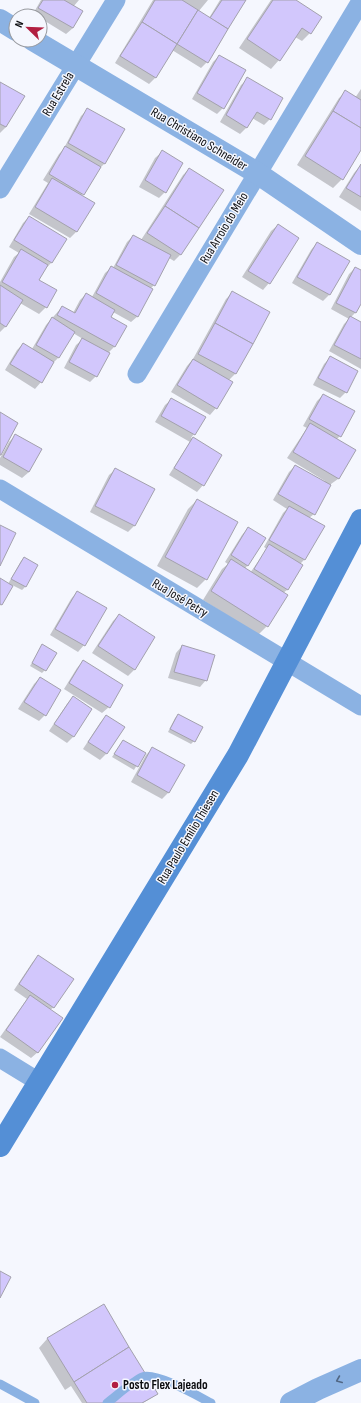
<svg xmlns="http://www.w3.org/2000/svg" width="361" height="1403" viewBox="0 0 361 1403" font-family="'Sofia Sans Condensed',sans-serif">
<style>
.shadow{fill:#0003}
.building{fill:#d2c7fc;stroke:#a3a1ad}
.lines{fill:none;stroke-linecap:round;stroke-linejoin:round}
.service{stroke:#8bb2e3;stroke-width:9}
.minor{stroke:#8bb2e3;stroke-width:19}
.tertiary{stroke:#8bb2e3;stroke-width:22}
.secondary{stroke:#548fd6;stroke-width:22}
.oneway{stroke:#516784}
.poi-dot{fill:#b21f41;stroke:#f5f7fe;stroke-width:1.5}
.labels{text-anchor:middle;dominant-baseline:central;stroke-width:3;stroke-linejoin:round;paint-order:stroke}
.street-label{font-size:13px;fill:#0b0c0f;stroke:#f5f7fe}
.poi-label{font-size:13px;font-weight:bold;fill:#0b0c0f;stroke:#f5f7fe;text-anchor:start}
</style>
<rect width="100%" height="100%" fill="#f5f7fe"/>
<g class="shadow">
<polygon points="41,0 79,0 73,7 73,28 66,34 40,18 40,16 33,14"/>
<polygon points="153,0 208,0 198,12 209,18 220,0 245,0 207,62 201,68 172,50 155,78 149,84 115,63"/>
<polygon points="271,0 295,0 310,33 302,41 295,37 279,60 271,69 239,48"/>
<polygon points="219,56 223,108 217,114 192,99 213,62"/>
<polygon points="248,79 270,119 264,125 252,118 247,127 240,134 220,122 241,85"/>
<polygon points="0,83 23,96 6,127 0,133"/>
<polygon points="361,89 361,148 342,179 333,188 297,165 339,98 346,92 355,98"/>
<polygon points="87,110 105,163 98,170 81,196 93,204 76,232 70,238 29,214 48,183 43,180 59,154 63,150 81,116"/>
<polygon points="162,152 165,192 159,198 139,187 155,158"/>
<polygon points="361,165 361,211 339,197 354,173"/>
<polygon points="189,169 222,190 180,255 174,261 169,258 154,285 151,288 138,316 131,322 113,312 110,317 125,326 114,347 108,353 96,376 90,382 64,368 76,345 83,339 73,333 58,358 52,364 41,382 35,389 5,370 17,350 23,344 32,349 46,325 62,307 73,313 80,300 86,294 92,297 105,273 112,267 113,268 127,242 133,236 141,240 183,175"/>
<polygon points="29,217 52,262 45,269 38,281 55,291 46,307 39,314 20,303 6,326 0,332 0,282 14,257 19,253 9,247 23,223"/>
<polygon points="278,225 298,238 269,283 263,290 242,277 271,231"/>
<polygon points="317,243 349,261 329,295 323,301 292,283 311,250"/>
<polygon points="355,268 361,271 361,302 355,313 350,318 361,324 361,369 329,351 344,324 349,319 331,309 349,274"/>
<polygon points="232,293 236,373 228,381 216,408 210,415 171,392 187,366 193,359 226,299"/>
<polygon points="330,358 346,392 340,398 313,385 324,364"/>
<polygon points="323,395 340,436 336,440 355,451 338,479 331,484 314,514 309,518 323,526 304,560 300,564 302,566 287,590 283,593 267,626 258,635 203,600 222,569 228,564 225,562 242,535 248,528 265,538 245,569 250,573 267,549 264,547 283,513 287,509 273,500 289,472 295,466 324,482 325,481 287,458 307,428 303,426 317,401"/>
<polygon points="172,399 205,418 191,438 221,456 203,485 197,492 169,475 190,442 155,422 165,405"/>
<polygon points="16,435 29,472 22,478 0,465 0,458 9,442"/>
<polygon points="116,469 153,489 134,526 128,532 90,512 109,475"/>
<polygon points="197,500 237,522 206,579 197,588 157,566 188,509"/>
<polygon points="24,558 37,565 25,587 22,590 12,585 0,606 0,580 8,584 21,561"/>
<polygon points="77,592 84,645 78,652 50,635 71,599"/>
<polygon points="119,615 154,638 134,670 128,676 92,653 113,621"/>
<polygon points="182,646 206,680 200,687 168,678 176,653"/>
<polygon points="40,649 45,670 42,673 30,666"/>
<polygon points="83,661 109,707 102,713 64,689 77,668"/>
<polygon points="40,678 45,715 39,721 18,709 34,684"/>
<polygon points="73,697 73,737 67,743 49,731 67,704"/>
<polygon points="178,715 194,741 191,744 168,732 175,718"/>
<polygon points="106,716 123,728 106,754 100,760 83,749 100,723"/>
<polygon points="123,741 144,753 134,770 112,757"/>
<polygon points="153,748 183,765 168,793 162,799 131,782 146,755"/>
<polygon points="38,956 54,1007 50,1010 38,1052 31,1058 0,1037 27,999 14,990 32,963"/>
<polygon points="103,1305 153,1397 143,1403 82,1403 71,1386 65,1390 39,1348 47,1339"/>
</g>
<g class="building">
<polygon points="43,0 64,0 83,11 73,28 38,8"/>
<polygon points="155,0 182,0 198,10 177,44 142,22"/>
<polygon points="222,0 246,0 228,29 210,18"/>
<polygon points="273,0 296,0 322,17 311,34 302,28 280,61 247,39"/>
<polygon points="198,10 228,29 208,63 177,44"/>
<polygon points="142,22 177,44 156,78 120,56"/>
<polygon points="219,55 246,70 224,109 197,93"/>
<polygon points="247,77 283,98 271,120 257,112 247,128 226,115"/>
<polygon points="0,82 25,96 6,127 0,124"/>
<polygon points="345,90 361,100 361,128 333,111"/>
<polygon points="87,108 125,129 105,164 68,143"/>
<polygon points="333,111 361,128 361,150 343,180 305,156"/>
<polygon points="65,146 101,167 84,195 49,174"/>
<polygon points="162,150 183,163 166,193 145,180"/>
<polygon points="361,164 361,197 346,188"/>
<polygon points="189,168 224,190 199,228 165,206"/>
<polygon points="52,178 95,203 77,232 35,207"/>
<polygon points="165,206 199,228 181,255 147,233"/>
<polygon points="29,216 67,239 52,263 14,240"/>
<polygon points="278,224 299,238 270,284 248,271"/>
<polygon points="133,235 171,255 155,286 116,265"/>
<polygon points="317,242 350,261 330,295 297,277"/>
<polygon points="21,249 48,265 39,280 57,290 47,308 2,282"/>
<polygon points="111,266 153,289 138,317 96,293"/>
<polygon points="355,267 361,270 361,304 356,313 336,303"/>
<polygon points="0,285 23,300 6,327 0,323"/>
<polygon points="232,291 270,312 253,344 215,323"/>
<polygon points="86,293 115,310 111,317 127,326 115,347 57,315 62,306 75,313"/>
<polygon points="350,316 361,322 361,359 334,345"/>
<polygon points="52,317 75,332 59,358 36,345"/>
<polygon points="215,323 253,344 236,374 198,354"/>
<polygon points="82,338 110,353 97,377 69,362"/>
<polygon points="23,343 54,362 42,383 10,364"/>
<polygon points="330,356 358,371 347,393 318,378"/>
<polygon points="193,359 233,382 217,409 177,385"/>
<polygon points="323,394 355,411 341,437 309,419"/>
<polygon points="171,398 206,417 195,435 161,416"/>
<polygon points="0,412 18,423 1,455 0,455"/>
<polygon points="310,423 356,450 339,479 293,452"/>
<polygon points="15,434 42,449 29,472 3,457"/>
<polygon points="193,437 222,455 204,486 174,468"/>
<polygon points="295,465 331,485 315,515 278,494"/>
<polygon points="115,468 155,489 135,526 95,506"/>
<polygon points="197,499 238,522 207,580 165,557"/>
<polygon points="289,506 325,526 305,560 269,540"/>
<polygon points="0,525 16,533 0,566"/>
<polygon points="248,527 266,538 248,566 231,555"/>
<polygon points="269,544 303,565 288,590 254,569"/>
<polygon points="24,557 38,565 26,587 11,579"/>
<polygon points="231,559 288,595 268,627 211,591"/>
<polygon points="0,578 13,586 2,605 0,604"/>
<polygon points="77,591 107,608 85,646 55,629"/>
<polygon points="119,614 155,637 135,670 98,646"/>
<polygon points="42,644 57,653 46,671 32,663"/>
<polygon points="182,645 215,655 207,681 174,672"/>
<polygon points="83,660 123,685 110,708 69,683"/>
<polygon points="40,677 61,690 46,716 24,702"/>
<polygon points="73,696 92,709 74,737 54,724"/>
<polygon points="178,714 203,727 195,742 170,729"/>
<polygon points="106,715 125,727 107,754 88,742"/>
<polygon points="123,740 146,753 138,767 114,754"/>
<polygon points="152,747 185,765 169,793 137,775"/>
<polygon points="38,955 74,979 54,1008 19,984"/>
<polygon points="30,995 63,1018 38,1053 6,1030"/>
<polygon points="0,1271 11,1277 0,1298"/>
<polygon points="104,1304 129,1347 74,1382 47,1338"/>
<polygon points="129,1347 158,1394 142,1403 87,1403 74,1382"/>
</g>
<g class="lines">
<g class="service">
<polyline points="0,1384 35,1403"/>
<path d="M107,1403C116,1396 133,1381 142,1377C155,1371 198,1396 211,1403"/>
</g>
<g class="minor">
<polyline points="0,189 116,0"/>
<polyline points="137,374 361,1"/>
<polyline points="0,489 361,706"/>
<polyline points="0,1058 39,1082"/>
</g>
<g class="tertiary">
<polyline points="0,20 16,30"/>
<polyline points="33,40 257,173 361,244"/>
<polyline points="291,1403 318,1389 361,1370"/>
</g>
<polyline class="secondary" points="0,1146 238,755 361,520"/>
</g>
<defs><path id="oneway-chevron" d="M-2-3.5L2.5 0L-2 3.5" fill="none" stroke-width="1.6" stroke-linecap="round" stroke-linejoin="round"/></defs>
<use class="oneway" href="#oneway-chevron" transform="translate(339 1380) rotate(157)"/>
<circle class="poi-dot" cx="115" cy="1385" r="4"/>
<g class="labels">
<g class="street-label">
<text transform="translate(58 94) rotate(-59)">Rua Estrela</text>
<text transform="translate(199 139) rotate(31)">Rua Christiano Schneider</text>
<text transform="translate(224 228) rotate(-59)">Rua Arroio do Meio</text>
<text transform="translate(180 598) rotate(31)">Rua José Petry</text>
<text transform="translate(188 837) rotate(-59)">Rua Paulo Emílio Thiesen</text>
</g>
<g class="poi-label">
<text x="123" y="1385">Posto Flex Lajeado</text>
</g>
</g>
<g transform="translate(28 28) rotate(293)"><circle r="19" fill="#f5f7fe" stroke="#97999e"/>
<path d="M0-3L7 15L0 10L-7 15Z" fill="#b21f41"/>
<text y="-6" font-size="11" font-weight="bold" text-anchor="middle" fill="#0b0c0f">N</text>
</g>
</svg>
